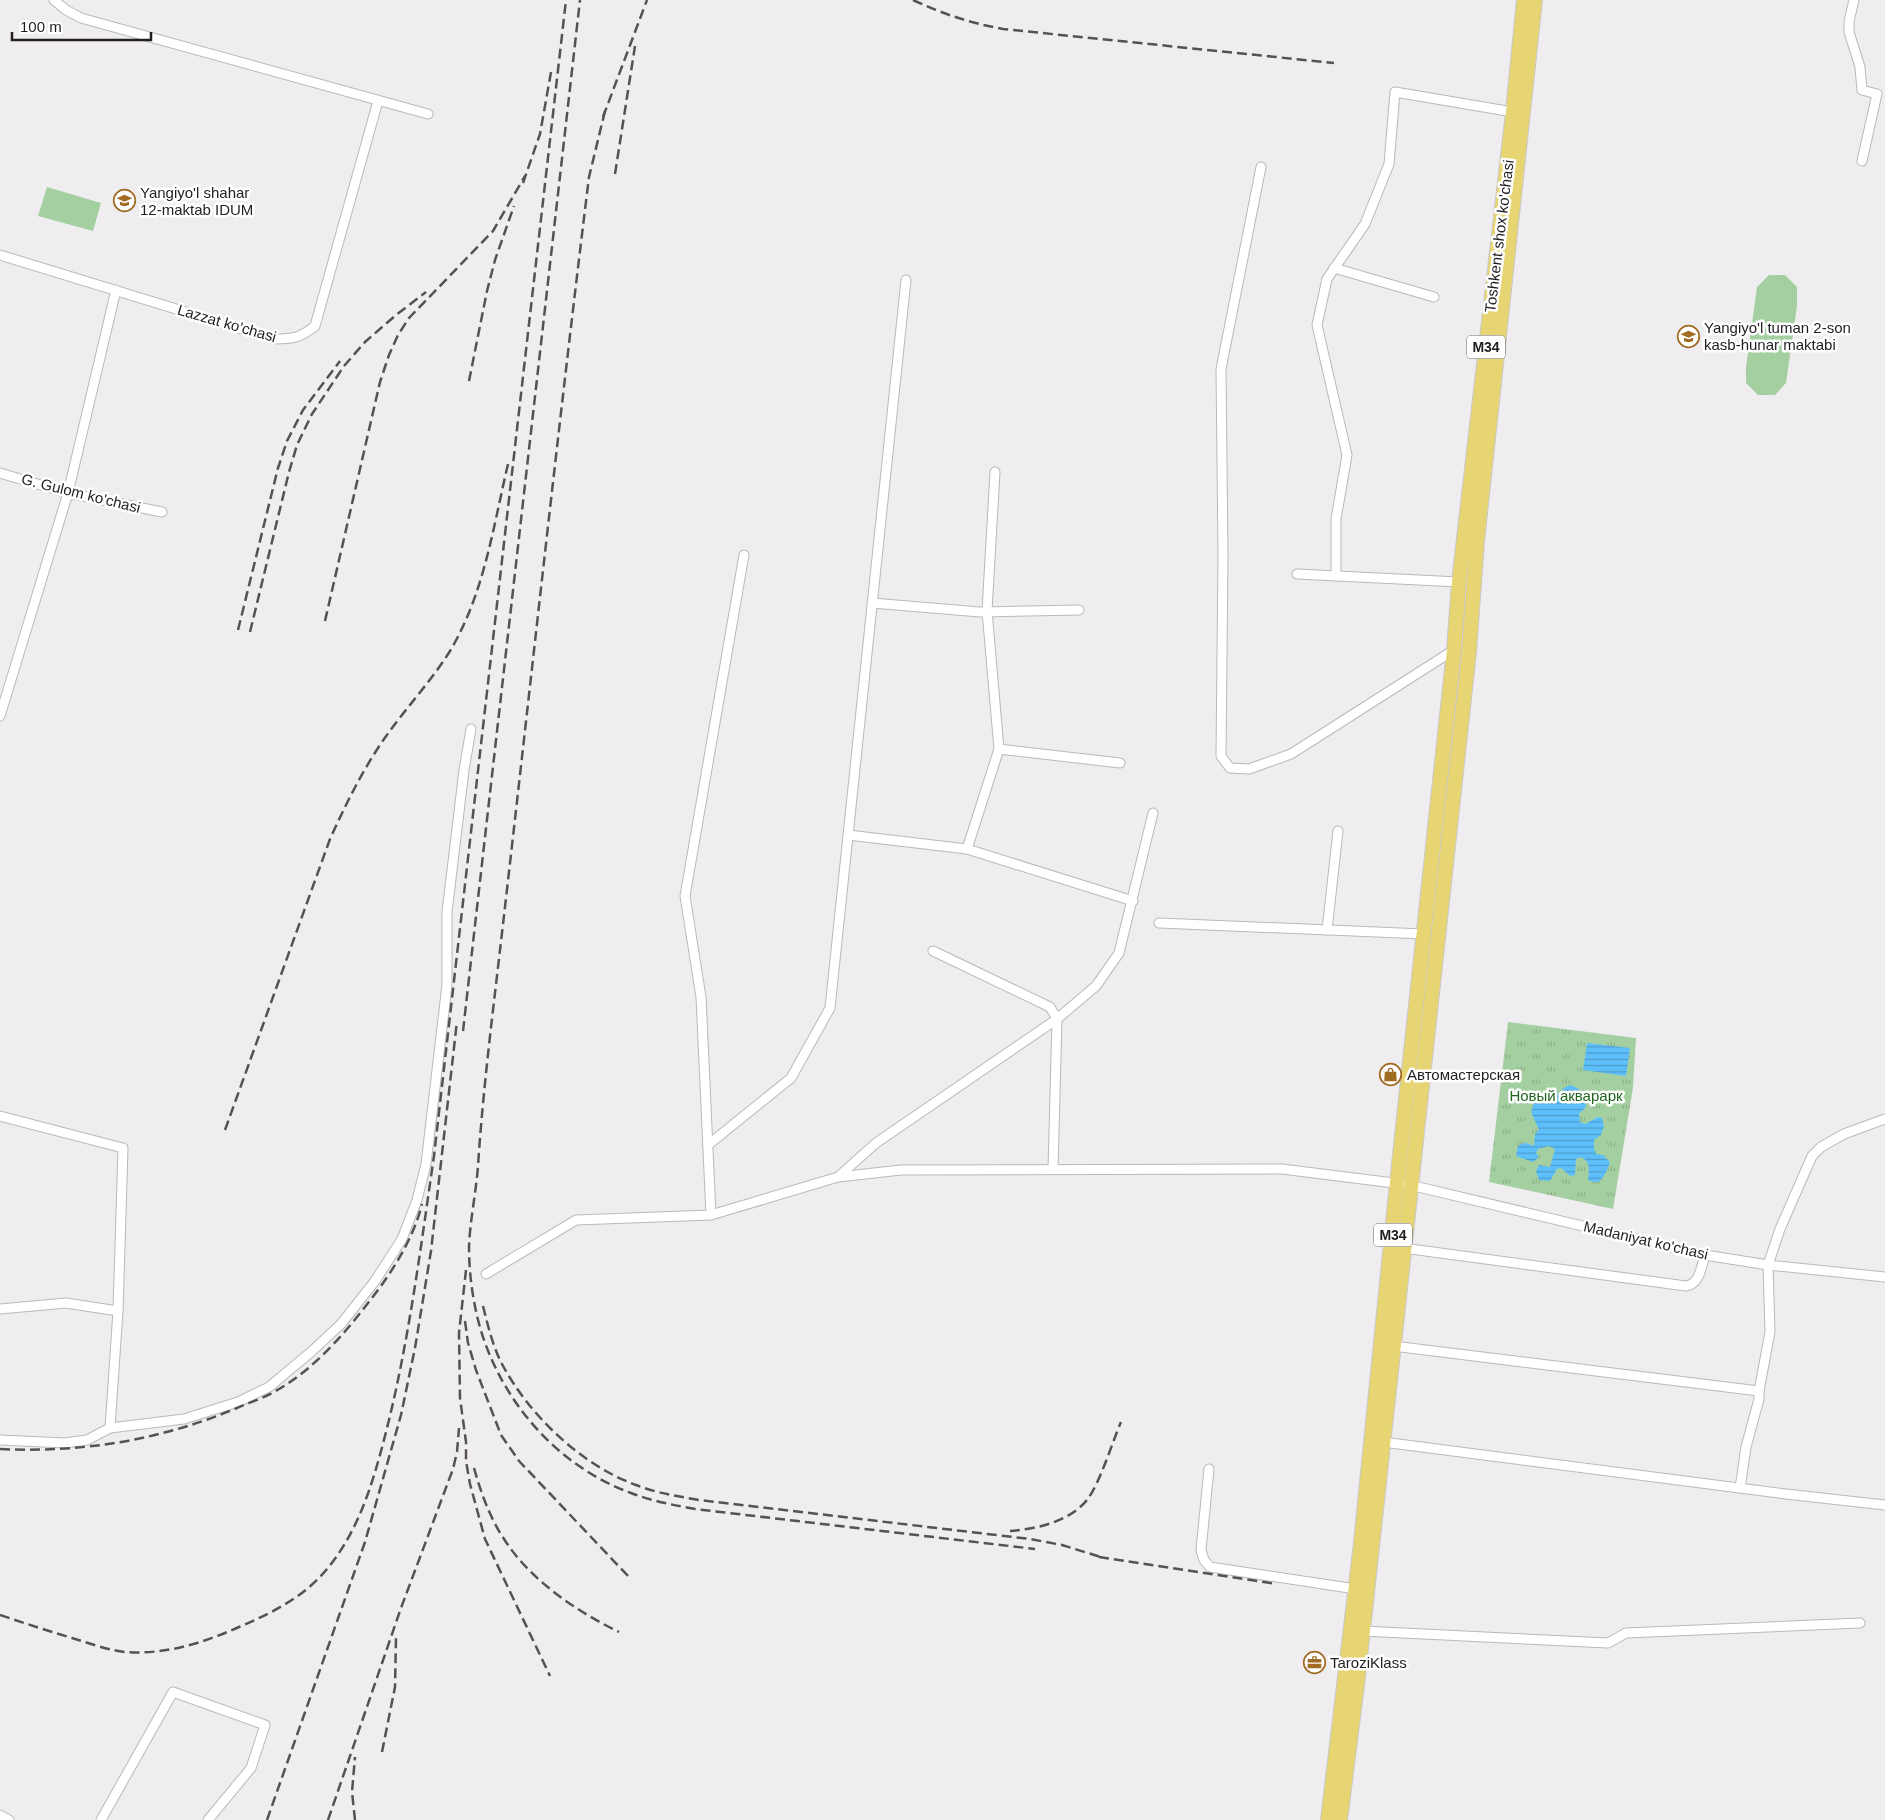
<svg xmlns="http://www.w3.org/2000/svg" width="1885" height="1820" viewBox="0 0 1885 1820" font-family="Arial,sans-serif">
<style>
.grass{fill:url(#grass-tufts)}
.pitch{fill:#a4d0a1}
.water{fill:url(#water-rules)}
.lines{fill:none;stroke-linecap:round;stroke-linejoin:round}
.minor-casing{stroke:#bbb8bc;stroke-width:11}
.primary-casing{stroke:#c9c9c9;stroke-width:16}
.minor{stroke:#fff;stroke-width:9}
.primary{stroke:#e7d473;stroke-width:14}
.rail{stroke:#545254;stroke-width:2.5;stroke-dasharray:10 5;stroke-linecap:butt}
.labels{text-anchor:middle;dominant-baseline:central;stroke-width:5;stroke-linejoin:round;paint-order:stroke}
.shield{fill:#fff;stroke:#636263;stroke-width:1}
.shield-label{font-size:14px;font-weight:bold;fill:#201e20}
.poi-label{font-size:15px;fill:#201e20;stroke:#fff;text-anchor:start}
.street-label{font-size:15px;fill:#201e20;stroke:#fff}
.park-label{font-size:15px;fill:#20651e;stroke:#fff}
</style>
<defs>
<pattern id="grass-tufts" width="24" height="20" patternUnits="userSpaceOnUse" patternTransform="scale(1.25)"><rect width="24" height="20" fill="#a4d0a1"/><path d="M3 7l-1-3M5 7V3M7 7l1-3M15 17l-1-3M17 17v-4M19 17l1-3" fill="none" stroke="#8db28a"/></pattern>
<pattern id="water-rules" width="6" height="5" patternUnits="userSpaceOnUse" patternTransform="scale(1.25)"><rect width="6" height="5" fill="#5dc0fb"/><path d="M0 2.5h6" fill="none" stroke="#4c9bcb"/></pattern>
</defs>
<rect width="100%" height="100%" fill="#f0edf1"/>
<polygon class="grass" points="1508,1022 1636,1038 1633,1088 1613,1209 1489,1182"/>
<g class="pitch">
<polygon points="47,187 101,203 93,231 38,216"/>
<polygon points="1769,275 1785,275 1797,287 1797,306 1786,383 1775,395 1758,395 1746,383 1746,367 1757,287"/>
</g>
<g class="water">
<polygon points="1587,1043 1630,1048 1626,1076 1583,1070"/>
<path d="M1570,1085C1582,1089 1586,1095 1586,1107L1579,1114L1580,1122L1585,1124L1598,1117L1602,1118L1604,1126L1601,1135L1594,1140V1148L1596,1154L1603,1155L1610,1162C1608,1168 1603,1182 1596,1182C1593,1182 1591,1181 1588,1180C1589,1170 1591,1162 1581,1157L1576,1159L1575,1175L1570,1176L1561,1168L1557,1169L1550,1181L1539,1180L1536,1171L1539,1165L1550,1167L1555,1149L1549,1146L1538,1149L1536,1153L1539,1157L1533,1162L1516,1156L1518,1146C1525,1141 1527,1143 1534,1146L1535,1134L1539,1130L1531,1112L1536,1098L1545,1093L1552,1097C1560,1095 1561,1088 1570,1085Z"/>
</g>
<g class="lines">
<defs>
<g id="minor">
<polyline points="54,0 66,10 81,18 428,114"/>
<polyline points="1854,0 1849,21 1849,32 1860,67 1862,90 1877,94 1862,161"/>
<polyline points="1261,167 1221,369 1223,555 1221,756 1230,768 1249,769 1291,754 1454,650"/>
<path d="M0,255L274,339C293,339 300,338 315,326L378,101"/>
<polyline points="1334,268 1434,297"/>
<polyline points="0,473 68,493 162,512"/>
<polyline points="1297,574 1459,582"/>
<polyline points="1336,576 1336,519 1347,455 1317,325 1327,279 1365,224 1389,164 1395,92 1513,112"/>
<polyline points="872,603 980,612 1079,610"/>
<polyline points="0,716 68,493 116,290"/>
<polyline points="999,749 1120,763"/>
<polyline points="848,835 967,849 1133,901"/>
<polyline points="967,849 999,749 987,611 995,472"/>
<polyline points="1159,923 1424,934"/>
<polyline points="1327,930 1338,831"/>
<polyline points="933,951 1050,1007 1057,1019 1053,1169"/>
<polyline points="0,1116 123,1148 118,1311 110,1428"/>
<polyline points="708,1145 791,1078 830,1008 906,280"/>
<polyline points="838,1177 876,1143 1057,1019 1096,986 1119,953 1153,813"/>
<polyline points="711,1215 701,997 685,896 744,555"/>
<path d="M1403,1248L1686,1286C1700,1284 1701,1267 1705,1255"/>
<polyline points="486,1274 576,1220 711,1215 838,1177 901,1170 1282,1169 1410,1185 1705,1255 1768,1265 1885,1277"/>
<polyline points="0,1309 66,1303 118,1311"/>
<polyline points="1393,1346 1759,1391 1770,1332 1768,1265 1780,1229 1812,1156 1821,1147 1844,1134 1885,1119"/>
<polyline points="0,1440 65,1443 87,1440 110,1428 184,1419 238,1402 269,1387 311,1352 341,1324 375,1281 402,1239 417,1200 426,1164 447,985 447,912 464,770 471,729"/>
<polyline points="1383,1442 1786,1494 1885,1505"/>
<polyline points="1209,1469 1201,1550 1204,1560 1210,1567 1356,1589"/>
<polyline points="1740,1488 1746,1447 1759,1399 1759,1391"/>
<polyline points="1362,1631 1608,1643 1626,1633 1860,1623"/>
<polyline points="0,1815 9,1820"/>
<polyline points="101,1820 173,1692 265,1725 251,1768 208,1820"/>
</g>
<g id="primary">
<polyline points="1328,1820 1361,1543 1397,1183 1454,650 1459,582 1513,112 1524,0"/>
<polyline points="1340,1820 1357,1685 1469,652 1477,541 1535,0"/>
</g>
</defs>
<use href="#minor" class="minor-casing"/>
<use href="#primary" class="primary-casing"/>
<use href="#minor" class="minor"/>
<use href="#primary" class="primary"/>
<g class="rail">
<path d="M913,0C943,14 970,23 1003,29L1334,63"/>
<path d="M605,111L589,177C558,429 531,681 502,933C493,1011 483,1089 478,1166C476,1193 470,1220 469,1247C469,1277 474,1311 484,1340C508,1409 562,1468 631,1493C652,1501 673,1505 695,1509L1035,1549"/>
<polyline points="603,117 647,0"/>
<polyline points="615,174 635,46"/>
<polyline points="523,183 540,134 551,72"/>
<polyline points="469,381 487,291 495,260 514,206"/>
<polyline points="325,621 380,382 389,355 398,335 409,318 493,231 525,176"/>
<polyline points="238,630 278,468 287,441 303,410 340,361"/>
<polyline points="250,632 289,472 297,445 312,414 344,366 365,342 396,315 426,292"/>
<polyline points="463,1031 580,0"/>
<path d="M225,1130L330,839C345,806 361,773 382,742C403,711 430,683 450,651C484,594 493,528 508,464"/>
<polyline points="466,1270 459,1333 460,1398 466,1442 466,1461 470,1484 485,1539 550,1676"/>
<path d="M483,1306C488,1326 493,1347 502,1364C529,1415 581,1465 636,1485C656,1493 677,1496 699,1500L1030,1539L1062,1545L1104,1558"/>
<polyline points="465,1321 468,1343 476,1370 501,1435 519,1461 629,1577"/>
<path d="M0,1449C82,1453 161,1440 237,1408C248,1403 261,1399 272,1393C310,1373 342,1337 368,1303C391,1274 413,1240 422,1204"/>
<path d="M474,1468C481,1493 490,1518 504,1539C530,1580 576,1611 619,1632"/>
<path d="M1010,1531C1036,1529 1069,1522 1087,1500C1100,1483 1112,1443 1121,1422"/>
<polyline points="1099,1557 1277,1584"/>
<path d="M0,1615C24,1623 48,1631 72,1638C89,1643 107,1650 125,1652C165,1655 203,1643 239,1627C272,1613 304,1597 327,1569C362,1527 376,1472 389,1420C410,1333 421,1245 434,1156L566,0"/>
<polyline points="382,1752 395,1687 396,1638"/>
<polyline points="267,1820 365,1542 401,1415 415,1348 431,1251 457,1021"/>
<polyline points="328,1820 401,1608 453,1469 457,1452 459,1428"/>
<polyline points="355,1820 352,1792 355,1757"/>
</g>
</g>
<defs>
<symbol id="school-ring" viewBox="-11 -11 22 22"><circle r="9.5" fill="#fff" stroke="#a06c23" stroke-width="1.5"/><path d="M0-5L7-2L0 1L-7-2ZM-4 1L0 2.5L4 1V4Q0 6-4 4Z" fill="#a06c23"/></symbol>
<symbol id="university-ring" viewBox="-11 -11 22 22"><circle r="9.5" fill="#fff" stroke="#a06c23" stroke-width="1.5"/><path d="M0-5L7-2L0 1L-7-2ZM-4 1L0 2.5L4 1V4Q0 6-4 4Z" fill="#a06c23"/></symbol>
<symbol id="shop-ring" viewBox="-11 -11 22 22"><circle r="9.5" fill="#fff" stroke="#a06c23" stroke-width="1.5"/><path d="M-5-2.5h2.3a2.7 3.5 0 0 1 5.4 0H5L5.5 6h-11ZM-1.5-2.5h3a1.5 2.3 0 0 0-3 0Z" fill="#a06c23"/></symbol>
<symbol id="office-ring" viewBox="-11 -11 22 22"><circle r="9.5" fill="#fff" stroke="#a06c23" stroke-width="1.5"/><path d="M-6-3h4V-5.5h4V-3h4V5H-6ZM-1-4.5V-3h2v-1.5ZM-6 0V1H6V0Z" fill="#a06c23"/></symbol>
</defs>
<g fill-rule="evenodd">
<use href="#school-ring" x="112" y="188" width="25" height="25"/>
<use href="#university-ring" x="1676" y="324" width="25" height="25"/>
<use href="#shop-ring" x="1378" y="1062" width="25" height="25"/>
<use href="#office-ring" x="1302" y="1650" width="25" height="25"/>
</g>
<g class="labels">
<g class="shield">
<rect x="1467" y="335.5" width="38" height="23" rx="4"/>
<rect x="1374" y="1223.5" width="38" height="23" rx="4"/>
</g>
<g class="shield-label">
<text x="1486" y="347">M34</text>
<text x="1393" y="1235">M34</text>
</g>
<g class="poi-label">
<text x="140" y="192">Yangiyo'l shahar<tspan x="140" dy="17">12-maktab IDUM</tspan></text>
<text x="1704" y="327">Yangiyo'l tuman 2-son<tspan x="1704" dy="17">kasb-hunar maktabi</tspan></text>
<text x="1407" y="1074">Автомастерская</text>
<text x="1330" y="1662">TaroziKlass</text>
</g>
<g class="street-label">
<text transform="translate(1499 236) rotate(-83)">Toshkent shox ko'chasi</text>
<text transform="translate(227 323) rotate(16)">Lazzat ko'chasi</text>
<text transform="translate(81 493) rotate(14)">G. Gulom ko'chasi</text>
<text transform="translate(1646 1240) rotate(13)">Madaniyat ko'chasi</text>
</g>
<g class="park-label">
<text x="1566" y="1095">Новый акварарк</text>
</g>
</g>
<path d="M12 32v8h139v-8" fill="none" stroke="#201e20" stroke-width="2.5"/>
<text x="20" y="32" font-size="15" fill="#201e20" stroke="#ffffff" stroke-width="4" paint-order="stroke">100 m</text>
</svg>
